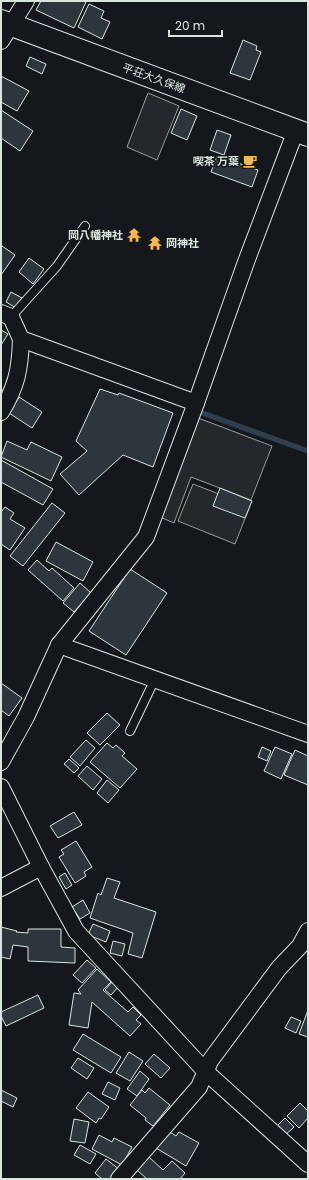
<svg xmlns="http://www.w3.org/2000/svg" width="309" height="1180" viewBox="0 0 309 1180" font-family="Poppins,'Noto Sans JP',sans-serif">
<style>
.parking{fill:#24282b;stroke:#939e99}
.lines{fill:none;stroke-linecap:round;stroke-linejoin:round}
.stream{stroke:#2f3f4d;stroke-width:5.5}
.building{fill:#2c363c;stroke:#d8e6dc}
.service-casing{stroke:#d8e6dc;stroke-width:10}
.minor-casing{stroke:#d8e6dc;stroke-width:18}
.secondary-casing{stroke:#d8e6dc;stroke-width:24}
.service{stroke:#14181c;stroke-width:8}
.minor{stroke:#14181c;stroke-width:16}
.secondary{stroke:#14181c;stroke-width:22}
.labels{text-anchor:middle;dominant-baseline:central;stroke-width:3;stroke-linejoin:round;paint-order:stroke}
.street-label{font-size:11px;fill:#d8e6dc;stroke:#14181c}
.poi-label{font-size:11px;font-weight:bold;fill:#d8e6dc;stroke:#14181c;text-anchor:end}
</style>
<rect width="100%" height="100%" fill="#14181c"/>
<g class="parking">
<polygon points="148,93 179,106 157,160 127,147"/>
<polygon points="198,418 272,446 251,500 191,477 174,523 160,517"/>
<polygon points="193,484 250,506 235,544 178,521"/>
</g>
<g class="lines">
<polyline class="stream" points="194,410 308,451"/>
</g>
<g class="building">
<polygon points="41,1 84,1 86,2 74,28 36,10"/>
<polygon points="89,4 104,11 101,18 110,22 102,39 78,27"/>
<polygon points="243,40 257,46 256,50 261,52 250,80 230,73"/>
<polygon points="30,57 46,64 42,74 26,66"/>
<polygon points="1,76 29,91 17,111 1,102"/>
<polygon points="181,109 197,116 187,140 171,133"/>
<polygon points="1,110 33,131 20,151 1,138"/>
<polygon points="217,130 231,135 224,155 210,150"/>
<polygon points="217,156 258,170 252,187 211,172"/>
<polygon points="2,246 15,255 1,275 1,247"/>
<polygon points="29,258 44,269 33,284 19,272"/>
<polygon points="11,292 22,298 16,308 6,302"/>
<polygon points="1,330 8,334 1,345"/>
<polygon points="100,389 118,395 119,393 173,413 153,467 123,455 79,495 60,474 87,451 76,441"/>
<polygon points="19,397 42,412 32,428 9,413"/>
<polygon points="7,441 27,450 31,442 62,457 51,481 1,457"/>
<polygon points="1,460 53,489 43,505 1,482"/>
<polygon points="220,488 252,501 245,518 213,506"/>
<polygon points="52,503 65,513 23,566 10,556"/>
<polygon points="5,507 14,513 10,519 25,528 10,550 1,544 1,512"/>
<polygon points="56,542 93,562 83,581 46,561"/>
<polygon points="37,560 49,571 52,568 74,588 63,601 28,570"/>
<polygon points="130,569 167,593 126,655 89,631"/>
<polygon points="80,583 91,593 74,612 63,603"/>
<polygon points="1,683 22,698 9,716 1,710"/>
<polygon points="107,713 120,725 100,745 87,733"/>
<polygon points="86,740 95,748 80,766 70,757"/>
<polygon points="107,743 113,748 116,745 125,753 122,756 137,769 120,788 90,762"/>
<polygon points="262,747 271,751 267,761 258,757"/>
<polygon points="275,747 292,754 281,779 264,771"/>
<polygon points="295,750 308,756 308,785 284,775"/>
<polygon points="69,759 79,768 74,773 64,764"/>
<polygon points="87,766 102,779 93,790 78,776"/>
<polygon points="107,780 119,790 108,803 97,793"/>
<polygon points="74,812 82,825 58,838 50,826"/>
<polygon points="76,841 92,867 84,872 86,876 75,883 59,857 64,854 61,850"/>
<polygon points="65,873 72,885 66,889 59,877"/>
<polygon points="107,878 120,882 114,898 156,912 142,958 128,954 133,933 90,918 98,893 101,895"/>
<polygon points="83,900 90,913 80,919 72,907"/>
<polygon points="93,924 110,931 106,942 88,935"/>
<polygon points="1,927 17,931 16,932 28,933 28,929 61,929 61,947 75,948 75,963 28,961 28,947 13,945 10,959 1,957"/>
<polygon points="113,941 125,944 122,956 110,953"/>
<polygon points="87,960 96,968 82,983 73,975"/>
<polygon points="97,969 111,982 103,990 128,1012 133,1007 141,1015 136,1020 141,1024 130,1036 92,1002 88,1028 69,1025 74,993 81,994 78,990"/>
<polygon points="113,981 119,986 111,995 105,990"/>
<polygon points="38,995 44,1008 6,1026 1,1016 1,1012"/>
<polygon points="308,1010 308,1037 299,1034"/>
<polygon points="291,1017 301,1021 296,1033 285,1028"/>
<polygon points="83,1034 121,1057 111,1073 73,1050"/>
<polygon points="129,1052 143,1061 130,1081 116,1073"/>
<polygon points="154,1054 170,1068 161,1078 145,1064"/>
<polygon points="78,1058 94,1068 87,1079 71,1068"/>
<polygon points="140,1071 149,1079 137,1096 127,1089"/>
<polygon points="108,1082 120,1088 115,1100 102,1094"/>
<polygon points="149,1088 170,1105 153,1126 145,1120 146,1118 130,1105 142,1090 145,1093"/>
<polygon points="1,1090 17,1098 13,1107 1,1101"/>
<polygon points="88,1092 109,1107 101,1119 99,1118 96,1123 76,1108"/>
<polygon points="300,1103 308,1111 308,1118 299,1128 287,1116"/>
<polygon points="285,1118 294,1127 284,1136 276,1127"/>
<polygon points="74,1119 89,1122 85,1143 70,1141"/>
<polygon points="167,1130 176,1136 179,1132 199,1143 186,1166 156,1148"/>
<polygon points="99,1135 112,1142 114,1138 132,1147 122,1165 92,1149"/>
<polygon points="80,1145 96,1154 90,1164 74,1155"/>
<polygon points="149,1157 163,1170 172,1161 185,1173 180,1179 147,1179 137,1170"/>
<polygon points="106,1159 120,1170 113,1179 102,1179 95,1173"/>
</g>
<g class="lines">
<defs>
<g id="service">
<polyline points="11,317 57,266 85,226"/>
<polyline points="130,731 155,679"/>
</g>
<g id="minor">
<polyline points="1,41 26,1"/>
<polyline points="1,313 11,317 21,339 196,403"/>
<path d="M1,412C17,386 20,369 21,339"/>
<polyline points="59,645 308,734"/>
<polyline points="1,762 26,717 59,645 146,537 196,403 246,262 296,130"/>
<polyline points="1,787 41,867 76,931 206,1072 308,1164"/>
<polyline points="1,888 41,867"/>
<polyline points="119,1179 199,1087 210,1061 279,968 300,946 308,931"/>
</g>
<polyline id="secondary" points="1,21 308,135"/>
</defs>
<use href="#service" class="service-casing"/>
<use href="#minor" class="minor-casing"/>
<use href="#secondary" class="secondary-casing"/>
<use href="#service" class="service"/>
<use href="#minor" class="minor"/>
<use href="#secondary" class="secondary"/>
</g>
<defs>
<symbol id="cafe-bare" viewBox="-9 -9 18 18"><path d="M-5.5-4.5H6V0H3Q3 3.5 0 3.5H-2.5Q-5.5 3.5-5.5 0ZM3-3.2v2h1.7v-2ZM-6 4.5H4V6H-6Z" fill="#ffb74d" stroke="#14181c" stroke-width="2.5" paint-order="stroke"/></symbol>
<symbol id="temple-bare" viewBox="-9 -9 18 18"><path d="M0-6L5-2H3V0L6.5 2.5H4V6H1.5V3h-3V6H-4V2.5H-6.5L-3 0V-2H-5Z" fill="#ffb74d" stroke="#14181c" stroke-width="2.5" paint-order="stroke"/></symbol>
</defs>
<g fill-rule="evenodd">
<use href="#cafe-bare" x="240" y="151" width="20" height="20"/>
<use href="#temple-bare" x="124" y="225" width="20" height="20"/>
<use href="#temple-bare" x="145" y="233" width="20" height="20"/>
</g>
<g class="labels">
<g class="street-label">
<text transform="translate(154 78) rotate(20)">平荘大久保線</text>
</g>
<g class="poi-label">
<text x="239" y="161">喫茶 万葉</text>
<text x="123" y="235">岡八幡神社</text>
<text x="166" y="243" text-anchor="start">岡神社</text>
</g>
</g>
<rect width="309" height="1180" fill="none" stroke="#d8e6dc" stroke-width="4"/>
<path d="M169 30v6h53v-6" fill="none" stroke="#d8e6dc" stroke-width="2"/>
<text x="175" y="30" font-size="12" fill="#d8e6dc" stroke="#14181c" stroke-width="3" paint-order="stroke">20 m</text>
</svg>
